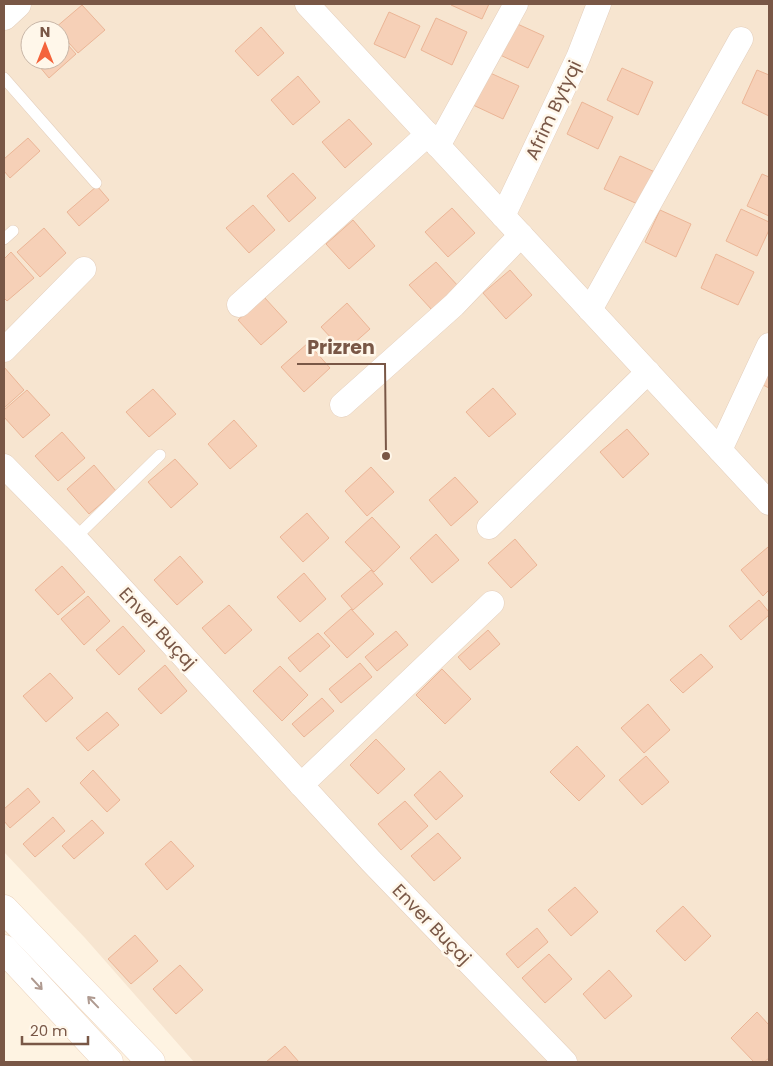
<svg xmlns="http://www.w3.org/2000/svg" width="773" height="1066" viewBox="0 0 773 1066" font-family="Poppins,sans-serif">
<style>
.residential{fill:#f7e5d0;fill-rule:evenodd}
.building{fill:#f6d0b7;stroke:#ebb596}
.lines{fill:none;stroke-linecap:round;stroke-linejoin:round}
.service-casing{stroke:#e4cfbd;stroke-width:12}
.minor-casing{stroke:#e4cfbd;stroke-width:25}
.tertiary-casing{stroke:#e4cfbd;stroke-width:29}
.secondary-casing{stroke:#ebd2bc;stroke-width:29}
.service{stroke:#fff;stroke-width:11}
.minor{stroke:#fff;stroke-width:24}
.tertiary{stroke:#fff;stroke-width:28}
.secondary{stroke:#fff;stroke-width:28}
.oneway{stroke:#af9a90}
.labels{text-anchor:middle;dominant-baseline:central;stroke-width:5;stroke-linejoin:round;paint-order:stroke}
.street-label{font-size:18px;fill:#795746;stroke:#fff7ea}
.leader{fill:none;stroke:#795746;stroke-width:2}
.callout-dot{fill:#795746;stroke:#fff7ea;stroke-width:2}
.callout-label{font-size:19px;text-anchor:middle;font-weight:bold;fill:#795746;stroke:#fff7ea;stroke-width:5;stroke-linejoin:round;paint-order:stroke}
</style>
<rect width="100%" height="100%" fill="#fef3e2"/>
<path class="residential" d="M4,4H769V1062H194L85,938L4,852ZM30,30H60V60H30Z"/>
<g class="building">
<polygon points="451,4 489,4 482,19 451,5"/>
<polygon points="82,5 105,30 78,53 60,33 60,30 57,30 55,28"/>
<polygon points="389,12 420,26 405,58 374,44"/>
<polygon points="436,18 467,32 452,65 421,50"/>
<polygon points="513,22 544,36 528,68 498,54"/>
<polygon points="261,27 284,53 258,76 235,51"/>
<polygon points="60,36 76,54 49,78 34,60 60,60"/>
<polygon points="622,68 653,82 638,115 607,100"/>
<polygon points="757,70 769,75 769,116 742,103"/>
<polygon points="488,72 519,86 503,119 473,105"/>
<polygon points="298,76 320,102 293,125 271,100"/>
<polygon points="582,102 613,117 598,149 567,134"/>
<polygon points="349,119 372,144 345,168 322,142"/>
<polygon points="28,138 40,151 10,178 4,171 4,159"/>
<polygon points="620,156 657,173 642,206 604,189"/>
<polygon points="293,173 316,198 289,222 267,196"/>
<polygon points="762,174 769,177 769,216 747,206"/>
<polygon points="97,186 109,200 79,226 67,212"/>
<polygon points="253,205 275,230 249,253 226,228"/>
<polygon points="452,208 475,233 448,257 425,232"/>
<polygon points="741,209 769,222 769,230 757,256 726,241"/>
<polygon points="660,210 691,224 676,257 645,242"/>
<polygon points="353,220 375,246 349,269 326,244"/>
<polygon points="44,228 66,253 40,277 17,252"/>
<polygon points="11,252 34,278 7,301 4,298 4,259"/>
<polygon points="716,254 754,272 738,305 701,288"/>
<polygon points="436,262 459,287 432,310 409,285"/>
<polygon points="510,270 532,295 506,319 483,293"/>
<polygon points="264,297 287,322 261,345 238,320"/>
<polygon points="347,303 370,329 344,352 321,327"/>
<polygon points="308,343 330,368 304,392 281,367"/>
<polygon points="4,367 24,390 4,408"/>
<polygon points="769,370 769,388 763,385"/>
<polygon points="493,388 516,414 489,437 466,412"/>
<polygon points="153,389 176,414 149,437 126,412"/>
<polygon points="27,390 50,415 23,438 4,417 4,410"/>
<polygon points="234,420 257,446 230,469 208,444"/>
<polygon points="627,429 649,454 623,478 600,452"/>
<polygon points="62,432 85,458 58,481 35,456"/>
<polygon points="175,459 198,484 171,508 148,482"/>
<polygon points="94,465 116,491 89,514 67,489"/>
<polygon points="371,467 394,492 367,516 345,491"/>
<polygon points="455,477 478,502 451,526 429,500"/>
<polygon points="307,513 329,538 303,562 280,537"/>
<polygon points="372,517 400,547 374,572 345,542"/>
<polygon points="436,534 459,560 432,583 410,558"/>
<polygon points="515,539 537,565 511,588 488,563"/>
<polygon points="768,547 769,549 769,590 763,596 741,570"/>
<polygon points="180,556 203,582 177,605 154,580"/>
<polygon points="62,566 85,592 58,615 35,590"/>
<polygon points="371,570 383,584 353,610 341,596"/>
<polygon points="304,573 326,599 300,622 277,597"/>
<polygon points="88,596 110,621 84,645 61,619"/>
<polygon points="759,600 769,612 769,615 741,640 729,626"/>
<polygon points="229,605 252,630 225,654 202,628"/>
<polygon points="351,609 374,634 347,658 324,633"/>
<polygon points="123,626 145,651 119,675 96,650"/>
<polygon points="488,630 500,644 470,670 458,657"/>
<polygon points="396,631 408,645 377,671 365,657"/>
<polygon points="318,633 330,646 300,672 288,658"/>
<polygon points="701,654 713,667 683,693 670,680"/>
<polygon points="360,663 372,677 341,703 329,689"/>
<polygon points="165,665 187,691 161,714 138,689"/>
<polygon points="280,666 308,695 282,721 253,691"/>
<polygon points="442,669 471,699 445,724 416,695"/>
<polygon points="50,673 73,698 46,722 23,696"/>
<polygon points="322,698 334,711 304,737 292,724"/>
<polygon points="648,704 670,730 644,753 621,728"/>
<polygon points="107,712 119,725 88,751 76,738"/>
<polygon points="376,739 405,769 378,794 350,765"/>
<polygon points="577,746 605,776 579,801 550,772"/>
<polygon points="646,756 669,782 642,805 619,780"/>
<polygon points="93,770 120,800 107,812 80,783"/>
<polygon points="440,771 463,796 436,820 414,795"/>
<polygon points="28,788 40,802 10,828 4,821 4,809"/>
<polygon points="405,801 428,826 401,850 378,824"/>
<polygon points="53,817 65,831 35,857 23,844"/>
<polygon points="92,820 104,833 74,859 62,846"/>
<polygon points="438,833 461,858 434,881 411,856"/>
<polygon points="171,841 194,866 167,890 145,864"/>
<polygon points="575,887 598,912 571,936 548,910"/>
<polygon points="683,906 711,936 685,961 656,931"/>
<polygon points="537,928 548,942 518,968 506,954"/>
<polygon points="135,935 158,961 131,984 108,959"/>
<polygon points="549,954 572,979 545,1003 522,978"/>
<polygon points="180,965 203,990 176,1014 153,989"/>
<polygon points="609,970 632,996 605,1019 583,994"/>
<polygon points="757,1012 769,1025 769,1058 764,1062 754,1062 731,1038"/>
<polygon points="285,1046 299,1062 266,1062"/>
</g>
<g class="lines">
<defs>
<g id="service">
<polyline points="4,78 96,183"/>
<polyline points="4,239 13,231"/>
<polyline points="75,538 160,455"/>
</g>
<g id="minor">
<polyline points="307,4 769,503"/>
<polyline points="438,146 516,4"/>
<polyline points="503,216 578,58 599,4"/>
<polyline points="239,305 428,134"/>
<polyline points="590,310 741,39"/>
<polyline points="4,350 84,269"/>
<polyline points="342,405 454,305 521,235"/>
<polyline points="720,450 769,345"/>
<polyline points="4,466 75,538 371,861 565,1062"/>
<polyline points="489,527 648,372"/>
<polyline points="301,785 492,603"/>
</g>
<polyline id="tertiary" points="4,16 17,4"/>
<g id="secondary">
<polyline points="4,909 151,1062"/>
<polyline points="4,949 109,1062"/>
</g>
</defs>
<use href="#service" class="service-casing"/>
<use href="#minor" class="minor-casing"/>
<use href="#tertiary" class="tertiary-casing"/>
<use href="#secondary" class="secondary-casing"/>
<use href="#service" class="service"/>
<use href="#minor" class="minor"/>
<use href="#tertiary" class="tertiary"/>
<use href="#secondary" class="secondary"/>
</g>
<defs><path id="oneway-shaft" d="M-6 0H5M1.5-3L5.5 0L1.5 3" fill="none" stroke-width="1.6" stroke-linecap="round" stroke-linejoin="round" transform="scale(1.25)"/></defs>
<g class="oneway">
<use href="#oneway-shaft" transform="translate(37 984) rotate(47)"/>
<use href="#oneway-shaft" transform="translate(93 1002) rotate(-134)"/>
</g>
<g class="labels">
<g class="street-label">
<text transform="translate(553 110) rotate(-65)">Afrim Bytyqi</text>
<text transform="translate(158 628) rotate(47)">Enver Buçaj</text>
<text transform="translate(432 924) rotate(46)">Enver Buçaj</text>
</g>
</g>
<path class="leader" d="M386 456L385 364H297"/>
<circle class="callout-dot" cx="386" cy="456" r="5"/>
<g class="callout-label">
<text x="341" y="354">Prizren</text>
</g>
<rect width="773" height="1066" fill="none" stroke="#795746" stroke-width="10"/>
<g transform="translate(45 45)"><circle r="24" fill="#fff7ea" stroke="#c9b7a8"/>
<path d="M0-4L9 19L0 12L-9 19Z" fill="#f4633b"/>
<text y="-8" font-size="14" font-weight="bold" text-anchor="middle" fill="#795746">N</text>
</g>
<path d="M22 1036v8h66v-8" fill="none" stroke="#795746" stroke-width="2.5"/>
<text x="30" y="1036" font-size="15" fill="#795746" stroke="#fff7ea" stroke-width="4" paint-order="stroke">20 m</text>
</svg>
